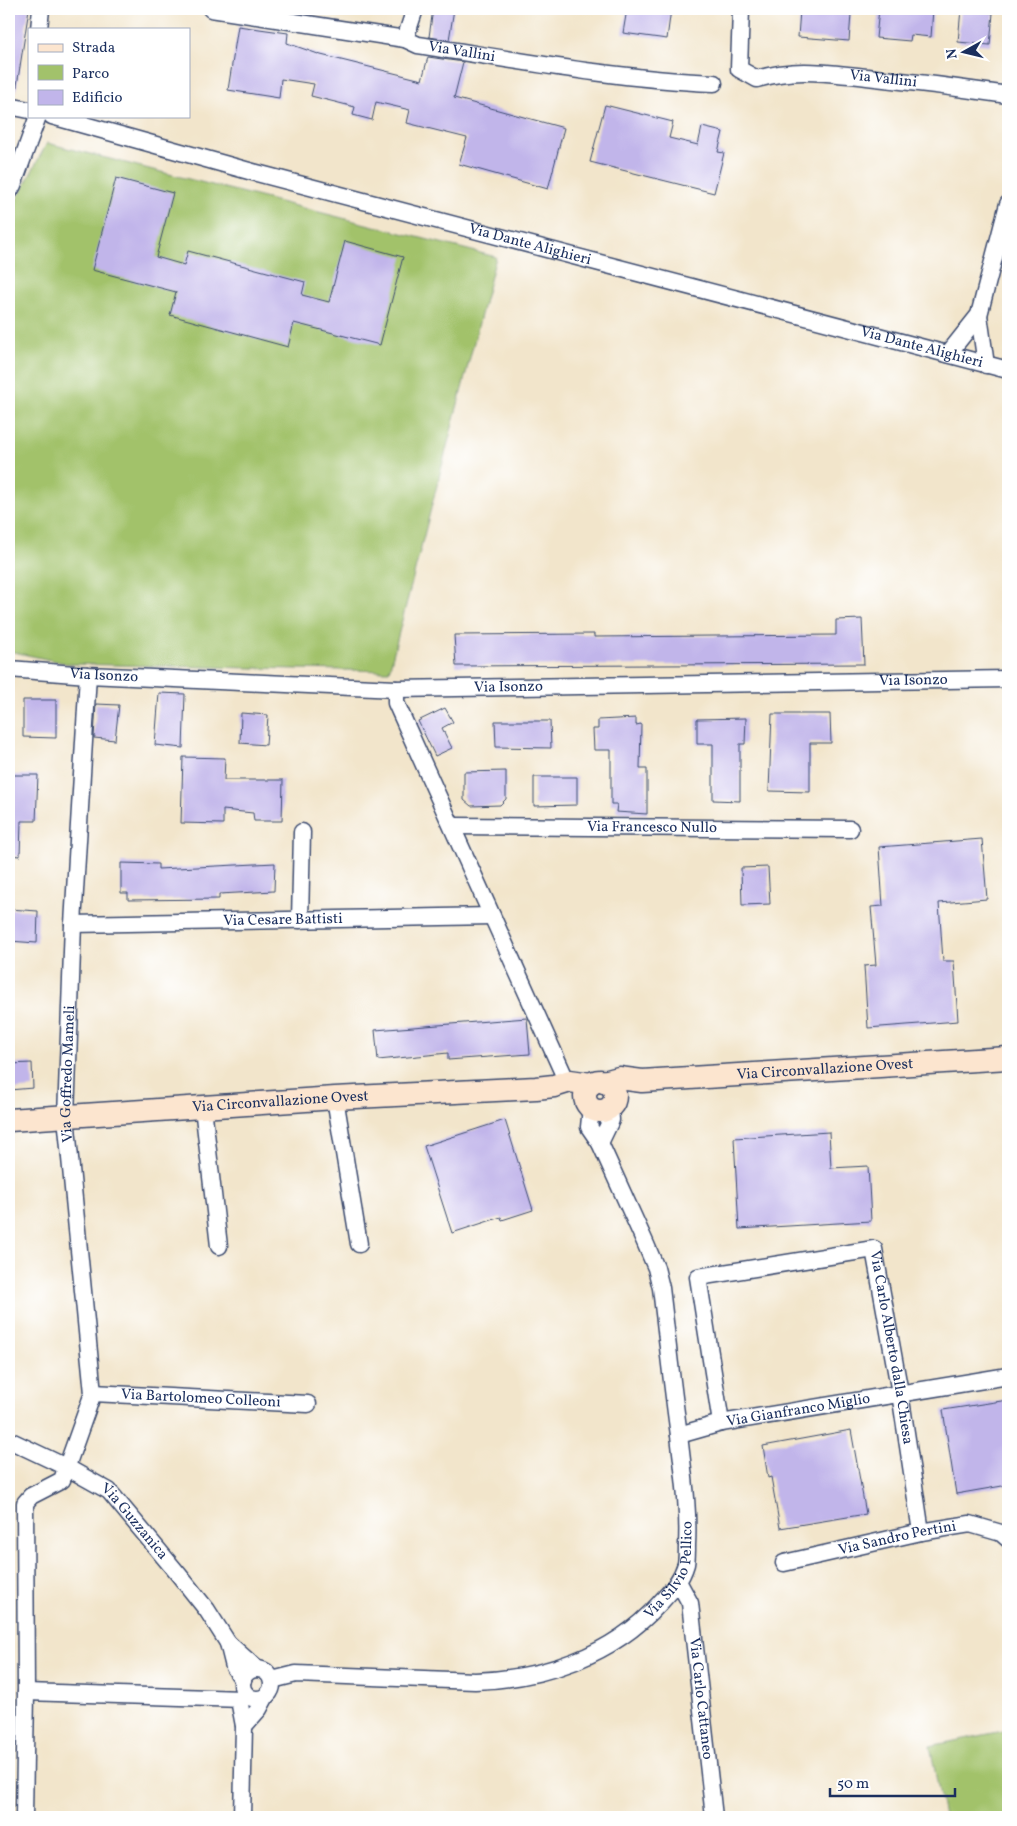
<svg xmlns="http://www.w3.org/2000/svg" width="1017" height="1826" viewBox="0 0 1017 1826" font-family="Vollkorn,serif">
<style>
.green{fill:#a2c26b;stroke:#5e7864}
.building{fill:#c1b5ea}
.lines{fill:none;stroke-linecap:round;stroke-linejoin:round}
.street-casing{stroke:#3b4a6e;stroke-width:19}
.secondary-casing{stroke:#3b4a6e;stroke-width:25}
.street{stroke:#fff;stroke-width:16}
.secondary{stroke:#fce5cf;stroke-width:22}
.labels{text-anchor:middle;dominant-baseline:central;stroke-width:5;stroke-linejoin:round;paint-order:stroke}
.street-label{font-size:15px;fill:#1b2f5e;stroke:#fff}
</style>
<rect width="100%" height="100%" fill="#fff"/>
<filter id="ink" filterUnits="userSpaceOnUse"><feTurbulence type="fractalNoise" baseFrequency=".02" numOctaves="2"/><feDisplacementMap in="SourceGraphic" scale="10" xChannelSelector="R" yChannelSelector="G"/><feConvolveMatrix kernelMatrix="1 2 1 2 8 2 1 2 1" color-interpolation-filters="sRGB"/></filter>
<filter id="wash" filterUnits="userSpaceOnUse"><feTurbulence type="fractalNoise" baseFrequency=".0096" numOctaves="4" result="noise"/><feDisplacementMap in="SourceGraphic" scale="20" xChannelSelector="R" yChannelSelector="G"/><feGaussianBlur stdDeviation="1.12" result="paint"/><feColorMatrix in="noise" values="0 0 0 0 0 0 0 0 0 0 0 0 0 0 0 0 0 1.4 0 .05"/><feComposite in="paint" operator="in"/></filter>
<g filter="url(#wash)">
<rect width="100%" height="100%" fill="#f2e5cb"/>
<g class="green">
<polygon points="47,143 496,257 389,671 69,664 9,651 9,214"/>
<polygon points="1008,1730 1008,1817 944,1817 930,1746"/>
</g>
<g id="blocks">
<g class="building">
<polygon points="9,9 29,9 16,92 9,91"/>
<polygon points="433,9 454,9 449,40 429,37"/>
<polygon points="627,9 671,9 667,39 623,33"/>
<polygon points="879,9 910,11 910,9 933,9 931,37 911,35 910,41 876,38"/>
<polygon points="961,9 993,13 990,45 958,42"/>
<polygon points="800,10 851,14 849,41 798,37"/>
<polygon points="238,26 288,33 287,43 321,55 422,80 428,57 463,62 454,98 564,128 548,189 459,164 467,138 407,123 410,110 376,102 372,120 353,115 355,107 311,96 314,84 281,79 279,98 228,90"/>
<polygon points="605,105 673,122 669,138 698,145 702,127 723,132 718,152 724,153 714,193 590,162"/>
<polygon points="116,178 173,193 156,257 184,265 188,251 305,282 302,295 329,302 345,241 403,257 380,345 294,323 288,347 170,315 176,292 92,270"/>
<polygon points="862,619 864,664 456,666 454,635 594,634 594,637 836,635 836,620"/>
<polygon points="159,693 185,694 183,748 155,745"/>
<polygon points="23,700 56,700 56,738 23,737"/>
<polygon points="96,704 119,705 115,740 94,738"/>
<polygon points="445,708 453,722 442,728 452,748 435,756 418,721"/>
<polygon points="241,713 268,715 266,745 240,743"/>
<polygon points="772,714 830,714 831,743 810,743 810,792 769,791"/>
<polygon points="636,718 636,725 641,724 640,769 647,769 647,814 616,812 617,804 611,804 611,750 594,750 593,729 598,729 598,720"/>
<polygon points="746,718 745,744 740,744 740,801 713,800 713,744 697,744 697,719"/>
<polygon points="495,721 550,721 551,748 496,747"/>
<polygon points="183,757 225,758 224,780 283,780 282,821 254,821 253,813 223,810 223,824 181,823"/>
<polygon points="506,771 506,799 500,805 471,806 464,800 464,772"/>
<polygon points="11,775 38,775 36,821 21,821 20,856 9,855 9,815"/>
<polygon points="534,777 577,777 577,805 534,806"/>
<polygon points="982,839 987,899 939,903 943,961 954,961 958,1021 868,1028 864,966 876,965 871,907 883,906 879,847"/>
<polygon points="121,863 158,864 158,869 275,863 274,891 219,894 219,899 128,900 128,893 121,893"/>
<polygon points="768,867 770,904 742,905 741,868"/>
<polygon points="9,909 38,911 37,943 9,941"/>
<polygon points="527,1018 530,1054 448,1060 448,1053 378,1060 375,1030"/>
<polygon points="32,1063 33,1088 9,1090 9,1064"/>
<polygon points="505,1120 533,1210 502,1220 501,1217 452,1233 424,1146"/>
<polygon points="829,1132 831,1168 868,1166 871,1221 739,1229 734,1138"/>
<polygon points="1008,1400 1008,1485 956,1494 943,1410"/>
<polygon points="851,1430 866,1514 780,1528 771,1477 768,1478 763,1446"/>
</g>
</g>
</g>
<g filter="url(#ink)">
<use href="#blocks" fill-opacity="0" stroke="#3b4a6e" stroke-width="1"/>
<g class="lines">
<defs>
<g id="street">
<path id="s1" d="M211,9L405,39L418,45C516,60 615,79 714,83"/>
<path id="s2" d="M741,9L739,69L757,79C797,67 826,73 867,77C914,82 961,88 1008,95"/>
<polyline points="39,29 41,9"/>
<polyline points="405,39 415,9"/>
<polyline points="9,106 29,110"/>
<path id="s3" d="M52,116L249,171L1008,370"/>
<polyline points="9,192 13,185 38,116"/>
<polyline points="979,315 986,365"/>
<polyline points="948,354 979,315 1008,204"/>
<path id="s4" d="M9,669L88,675L396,689L1008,679"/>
<polyline points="396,689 396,703 567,1082"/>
<path id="s5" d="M453,826L850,829"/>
<polyline points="300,920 302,832"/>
<path id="s6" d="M73,924L492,916"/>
<polyline points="335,1098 359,1244"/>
<polyline points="203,1107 219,1246"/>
<polyline points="600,1143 611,1120 610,1108"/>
<path id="s7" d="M93,1393L308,1404"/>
<path id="s8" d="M721,1423L698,1277L874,1249L900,1393L921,1532"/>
<path id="s9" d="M679,1435L721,1423L1008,1376"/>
<path id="s10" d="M9,1440L66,1467L109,1491L179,1575L207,1610L228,1643L257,1669"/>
<path id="s11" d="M784,1563L921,1532L970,1524L1001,1533L1008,1539"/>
<path id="s12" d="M679,1583L690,1603L714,1817"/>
<polyline points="228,1643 234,1667 243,1680"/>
<circle cx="257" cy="1684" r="15"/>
<path id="s13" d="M272,1680L296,1674L475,1681C543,1679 612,1656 659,1604C671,1591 681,1581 686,1564C687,1558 687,1551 687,1545C689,1508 683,1471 679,1435C672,1386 667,1337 661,1288L656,1268L644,1240L600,1143L589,1127L591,1108"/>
<polyline points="26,1692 242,1699"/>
<polyline points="244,1726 259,1709 266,1696"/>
<path id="s14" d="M24,1817L26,1692L25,1503L31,1496L62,1480L93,1393L66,1117L73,924L88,675"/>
<polyline points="242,1817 244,1726 240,1705 244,1692"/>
</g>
<g id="secondary">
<circle cx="600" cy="1096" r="15"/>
<path id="s15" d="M604,1082L619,1078L642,1081L1008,1058"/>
<path id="s16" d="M9,1120L335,1098L536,1088L554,1086L570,1081L591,1084"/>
</g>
</defs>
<use href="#street" class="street-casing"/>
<use href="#secondary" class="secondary-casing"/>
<use href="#street" class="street"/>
<use href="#secondary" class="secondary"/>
</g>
</g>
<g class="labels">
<g class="street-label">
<text stroke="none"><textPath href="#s1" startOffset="255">Via Vallini</textPath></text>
<text stroke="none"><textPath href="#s2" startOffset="208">Via Vallini</textPath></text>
<text stroke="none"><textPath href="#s3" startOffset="495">Via Dante Alighieri</textPath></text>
<text stroke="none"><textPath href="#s3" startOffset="900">Via Dante Alighieri</textPath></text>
<text stroke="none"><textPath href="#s4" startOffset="95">Via Isonzo</textPath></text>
<text stroke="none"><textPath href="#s4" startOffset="905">Via Isonzo</textPath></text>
<text stroke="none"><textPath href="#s4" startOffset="500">Via Isonzo</textPath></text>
<text stroke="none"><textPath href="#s5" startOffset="199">Via Francesco Nullo</textPath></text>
<text stroke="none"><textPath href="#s6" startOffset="210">Via Cesare Battisti</textPath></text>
<text stroke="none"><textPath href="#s15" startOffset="222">Via Circonvallazione Ovest</textPath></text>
<text stroke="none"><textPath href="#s14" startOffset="771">Via Goffredo Mameli</textPath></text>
<text stroke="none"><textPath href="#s16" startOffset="272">Via Circonvallazione Ovest</textPath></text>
<text stroke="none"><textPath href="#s8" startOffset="426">Via Carlo Alberto dalla Chiesa</textPath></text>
<text stroke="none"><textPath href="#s7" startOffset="108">Via Bartolomeo Colleoni</textPath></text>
<text stroke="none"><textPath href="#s9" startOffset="122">Via Gianfranco Miglio</textPath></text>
<text stroke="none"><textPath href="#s10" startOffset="152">Via Guzzanica</textPath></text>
<text stroke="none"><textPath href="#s11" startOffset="116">Via Sandro Pertini</textPath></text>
<text stroke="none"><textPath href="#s13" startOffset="446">Via Silvio Pellico</textPath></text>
<text stroke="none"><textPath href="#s12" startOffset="119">Via Carlo Cattaneo</textPath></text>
</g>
</g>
<rect width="1017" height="1826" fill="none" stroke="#fff" stroke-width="30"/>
<rect x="28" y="28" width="162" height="90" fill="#ffffff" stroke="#a4acbf"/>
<rect x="38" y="44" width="25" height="8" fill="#fce5cf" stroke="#a4acbf"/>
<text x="72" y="52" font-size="15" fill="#1b2f5e">Strada</text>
<rect x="38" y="65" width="25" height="15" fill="#a2c26b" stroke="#a4acbf"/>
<text x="72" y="78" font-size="15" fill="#1b2f5e">Parco</text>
<rect x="38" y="90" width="25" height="15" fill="#c1b5ea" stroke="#a4acbf"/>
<text x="72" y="102" font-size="15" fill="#1b2f5e">Edificio</text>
<g transform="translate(964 52) rotate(262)" stroke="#ffffff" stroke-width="4" paint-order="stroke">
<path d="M0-4L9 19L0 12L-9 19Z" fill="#1b2f5e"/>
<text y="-8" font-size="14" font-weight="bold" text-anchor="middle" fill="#1b2f5e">N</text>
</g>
<path d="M830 1788v8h125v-8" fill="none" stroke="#1b2f5e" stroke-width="2.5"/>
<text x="837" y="1788" font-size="15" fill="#1b2f5e" stroke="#ffffff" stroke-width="4" paint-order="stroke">50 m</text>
</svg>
